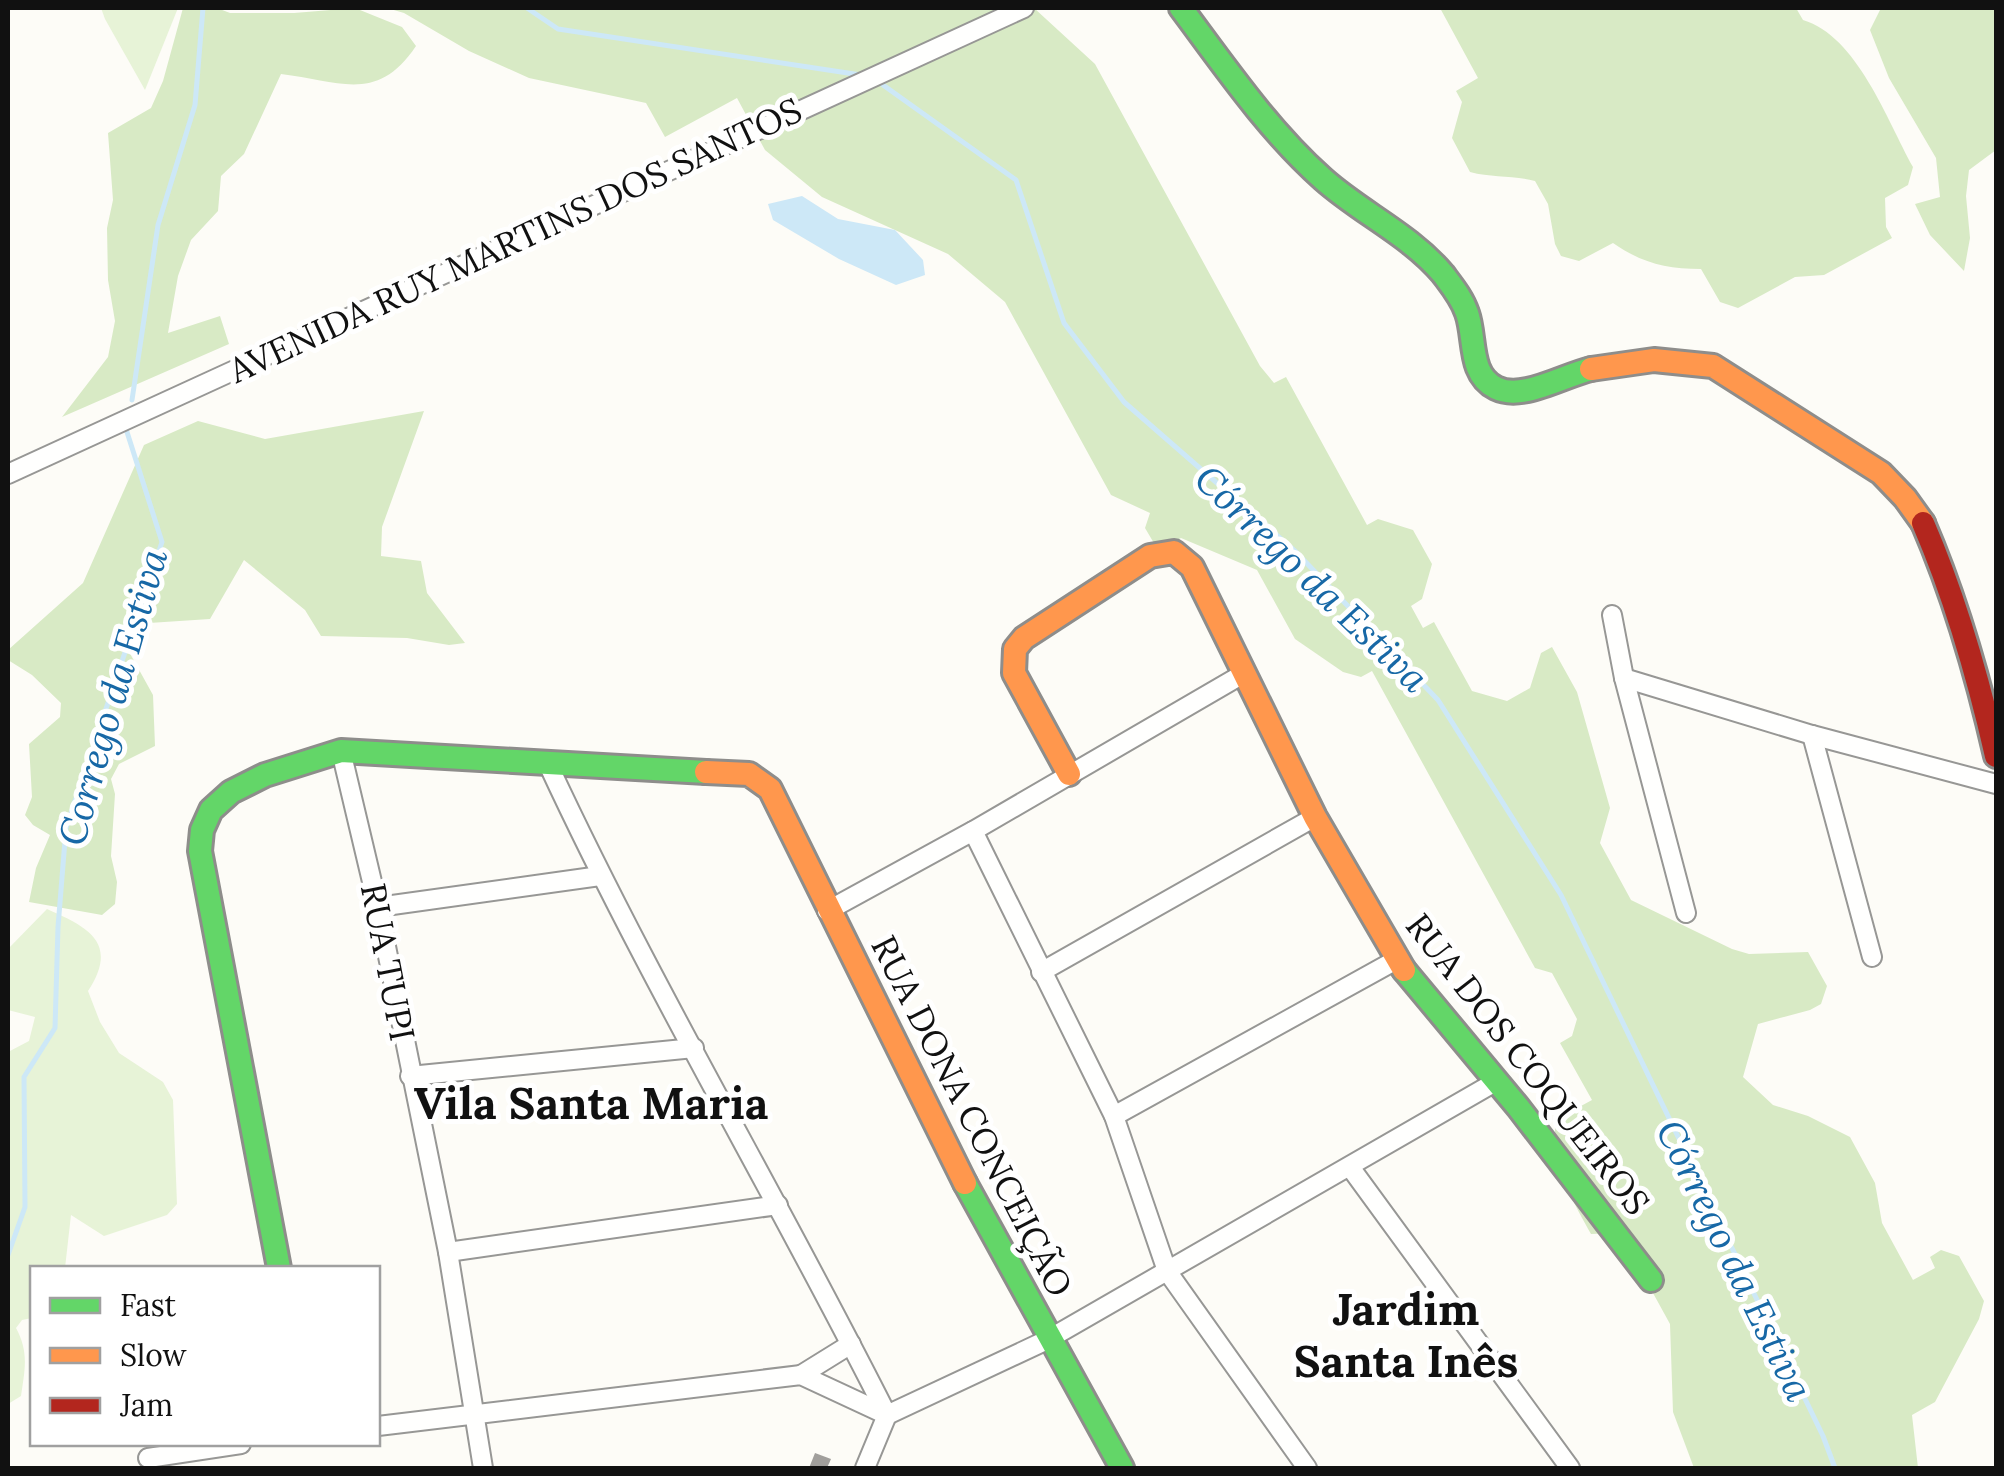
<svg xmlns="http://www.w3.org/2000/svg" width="2004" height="1476" viewBox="0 0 2004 1476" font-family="Lora,serif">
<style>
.green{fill:#e7f3d7}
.forest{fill:#d8eac5}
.water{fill:#cde8f7}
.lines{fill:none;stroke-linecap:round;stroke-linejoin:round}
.stream{stroke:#cde8f7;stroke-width:5}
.building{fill:#a19f9c}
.street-casing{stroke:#979795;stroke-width:22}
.fast-casing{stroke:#8e8d8b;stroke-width:28}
.slow-casing{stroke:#8e8d8b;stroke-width:28}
.jam-casing{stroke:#8e8d8b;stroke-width:28}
.street{stroke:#fffffe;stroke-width:18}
.fast{stroke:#63d668;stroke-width:22}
.slow{stroke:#ff974d;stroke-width:22}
.jam{stroke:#b3261e;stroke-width:22}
.labels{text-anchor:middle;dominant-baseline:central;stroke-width:10;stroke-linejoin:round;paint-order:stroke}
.street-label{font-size:35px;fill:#111;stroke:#fff}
.water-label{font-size:38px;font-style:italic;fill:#1768a6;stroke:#fff}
.district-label{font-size:45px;font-weight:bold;fill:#111;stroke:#fff}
</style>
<rect width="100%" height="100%" fill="#fdfcf7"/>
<g class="green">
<polygon points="101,8 178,8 145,90 105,19"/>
<path d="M47,909C87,927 120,942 88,991L100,1022L119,1053L163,1082L173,1100L177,1204L167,1215L104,1236L71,1215L65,1268H32V1318L22,1320L16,1328C29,1352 25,1369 21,1396L8,1404V1052L29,1041L35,1017L8,1010V949Z"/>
</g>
<g class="forest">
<path d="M183,8H217L230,13H294L355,8L402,27L416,46C377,104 340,81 281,74L244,154L221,176L218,211L191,240L178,276L168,333L220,316L229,344L62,417L108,357L115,321L108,280L107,228L113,200L108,133L151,108L163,81Z"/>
<path d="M387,8H1034L1095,64L1260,366L1274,383L1286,377L1367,525L1378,519L1413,530L1432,564L1422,599L1411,606L1423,628L1434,622L1472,691L1507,701L1530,688L1541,653L1552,647L1577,692L1610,808L1600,843L1631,900L1732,949L1749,954L1808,952L1827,986L1821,1004L1810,1010L1758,1024L1743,1077L1773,1105L1808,1116L1850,1137L1875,1183L1882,1223L1913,1280L1935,1268L1930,1257L1941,1250L1959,1256L1984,1301L1979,1319L1935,1402L1912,1415L1918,1468H1694L1673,1412L1670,1324L1620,1233L1591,1234C1573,1202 1547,1156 1557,1119L1592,1100L1560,1043L1572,1036L1577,1019L1552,973L1535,968L1372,671L1361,677L1343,672L1295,639L1257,570L1181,538L1158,550L1145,528L1150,513L1111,495L1005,302L948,254L822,197L765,150L737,98L665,137L646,103L529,78L469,51L404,13Z"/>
<path d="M1440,8H1796L1803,20C1857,36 1887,120 1913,167L1908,185L1885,198L1886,227L1892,238L1824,275L1795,277L1738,308L1720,302L1701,269C1666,269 1642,263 1613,243L1579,261L1561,256L1555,244L1548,204L1535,181C1513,175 1492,178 1470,172L1452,138L1462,102L1456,91L1478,78Z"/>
<polygon points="1881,8 1996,8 1996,150 1969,170 1966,196 1970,238 1964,271 1930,235 1915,204 1940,197 1936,158 1889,78 1870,30"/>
<polygon points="424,411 382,527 381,556 421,561 427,593 465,643 449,645 407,638 321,636 305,610 244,560 210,619 149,623 117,630 153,695 155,746 119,764 111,779 115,794 111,856 117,882 115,904 102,915 29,902 36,868 50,835 33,825 25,815 32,797 29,744 60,717 61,703 32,675 8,660 8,650 83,583 144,445 198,421 265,439"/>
</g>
<polygon class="water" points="802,196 838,219 895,230 923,260 925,275 896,285 839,259 773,220 768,204"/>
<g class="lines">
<g class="stream">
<polyline points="527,8 558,29 861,75"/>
<polyline points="876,80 1016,180 1064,323 1124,402 1296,552 1438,700 1561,895 1823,1436 1835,1468"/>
<polyline points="132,400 158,225 195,105 203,8"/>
<polyline points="8,1255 25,1207 24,1077 55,1028 58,927 66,828 162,542 127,432"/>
</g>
</g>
<polygon class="building" points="815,1453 831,1459 827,1468 809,1468"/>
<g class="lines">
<defs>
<g id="street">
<polyline points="8,474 1024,8"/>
<polyline points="1612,615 1624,678 1686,913"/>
<polyline points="1624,678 1812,735 1996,784"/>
<polyline points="1812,735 1872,957"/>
<polyline points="341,751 378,907 448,1252 483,1468"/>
<path d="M548,764C651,986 777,1196 887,1415"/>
<polyline points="973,831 1114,1116 1167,1271 1307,1468"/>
<polyline points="378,907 600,876"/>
<polyline points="827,911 973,831 1243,674"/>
<polyline points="1041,972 1315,817"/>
<polyline points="410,1076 694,1048"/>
<polyline points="1114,1116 1396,960"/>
<polyline points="1350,1167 1570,1468"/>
<polyline points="448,1252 778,1205"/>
<polyline points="801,1375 851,1344"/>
<polyline points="887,1415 1047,1340 1497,1081"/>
<polyline points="378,1426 801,1375 887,1415"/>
<polyline points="148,1458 241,1444"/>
<polyline points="865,1468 887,1415"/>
</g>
<g id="fast">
<path d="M1181,8C1225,67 1268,130 1323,179C1361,213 1409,234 1443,274C1452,286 1462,298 1467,313C1476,338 1468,374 1496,388C1522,401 1562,376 1591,369"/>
<polyline points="1404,970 1518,1107 1651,1280"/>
<polyline points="965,1183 1122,1468"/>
<polyline points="279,1268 200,851 202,830 211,810 231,792 265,775 341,751 706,772"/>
</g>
<g id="slow">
<polyline points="1591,369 1654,360 1713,366 1881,473 1905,498 1923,523"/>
<polyline points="706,772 749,774 770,789 965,1183"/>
<polyline points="1069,774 1014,673 1015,649 1024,638 1150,556 1174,552 1192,567 1315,817 1404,970"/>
</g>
<path id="jam" d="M1923,523C1955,597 1978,677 1996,756"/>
</defs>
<use href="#street" class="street-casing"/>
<use href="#fast" class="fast-casing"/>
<use href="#slow" class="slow-casing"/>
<use href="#jam" class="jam-casing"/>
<use href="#street" class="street"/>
<use href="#fast" class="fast"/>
<use href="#slow" class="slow"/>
<use href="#jam" class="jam"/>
</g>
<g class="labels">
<g class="street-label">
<text transform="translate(515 240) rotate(-25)">AVENIDA RUY MARTINS DOS SANTOS</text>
<text transform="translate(388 962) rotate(79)">RUA TUPI</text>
<text transform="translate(1528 1064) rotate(52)">RUA DOS COQUEIROS</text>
<text transform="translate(972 1116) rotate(63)">RUA DONA CONCEIÇÃO</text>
</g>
<g class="water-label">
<text transform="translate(1312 578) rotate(44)">Córrego da Estiva</text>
<text transform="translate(112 697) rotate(-74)">Corrego da Estiva</text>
<text transform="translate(1735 1260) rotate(64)">Córrego da Estiva</text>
</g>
<g class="district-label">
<text x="591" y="1102">Vila Santa Maria</text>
<text x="1406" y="1308">Jardim<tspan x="1406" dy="52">Santa Inês</tspan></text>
</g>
</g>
<rect width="2004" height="1476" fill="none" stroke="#111111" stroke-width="20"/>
<rect x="30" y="1266" width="350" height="180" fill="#ffffff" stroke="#a0a0a0" stroke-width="2.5"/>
<rect x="50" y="1298" width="50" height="15" fill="#63d668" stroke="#a0a0a0" stroke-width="2.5"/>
<text x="120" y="1316" font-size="30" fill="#111111">Fast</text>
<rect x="50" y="1348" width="50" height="15" fill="#ff974d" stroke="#a0a0a0" stroke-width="2.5"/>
<text x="120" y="1366" font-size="30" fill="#111111">Slow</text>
<rect x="50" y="1398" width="50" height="15" fill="#b3261e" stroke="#a0a0a0" stroke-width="2.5"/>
<text x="120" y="1416" font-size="30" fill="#111111">Jam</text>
</svg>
